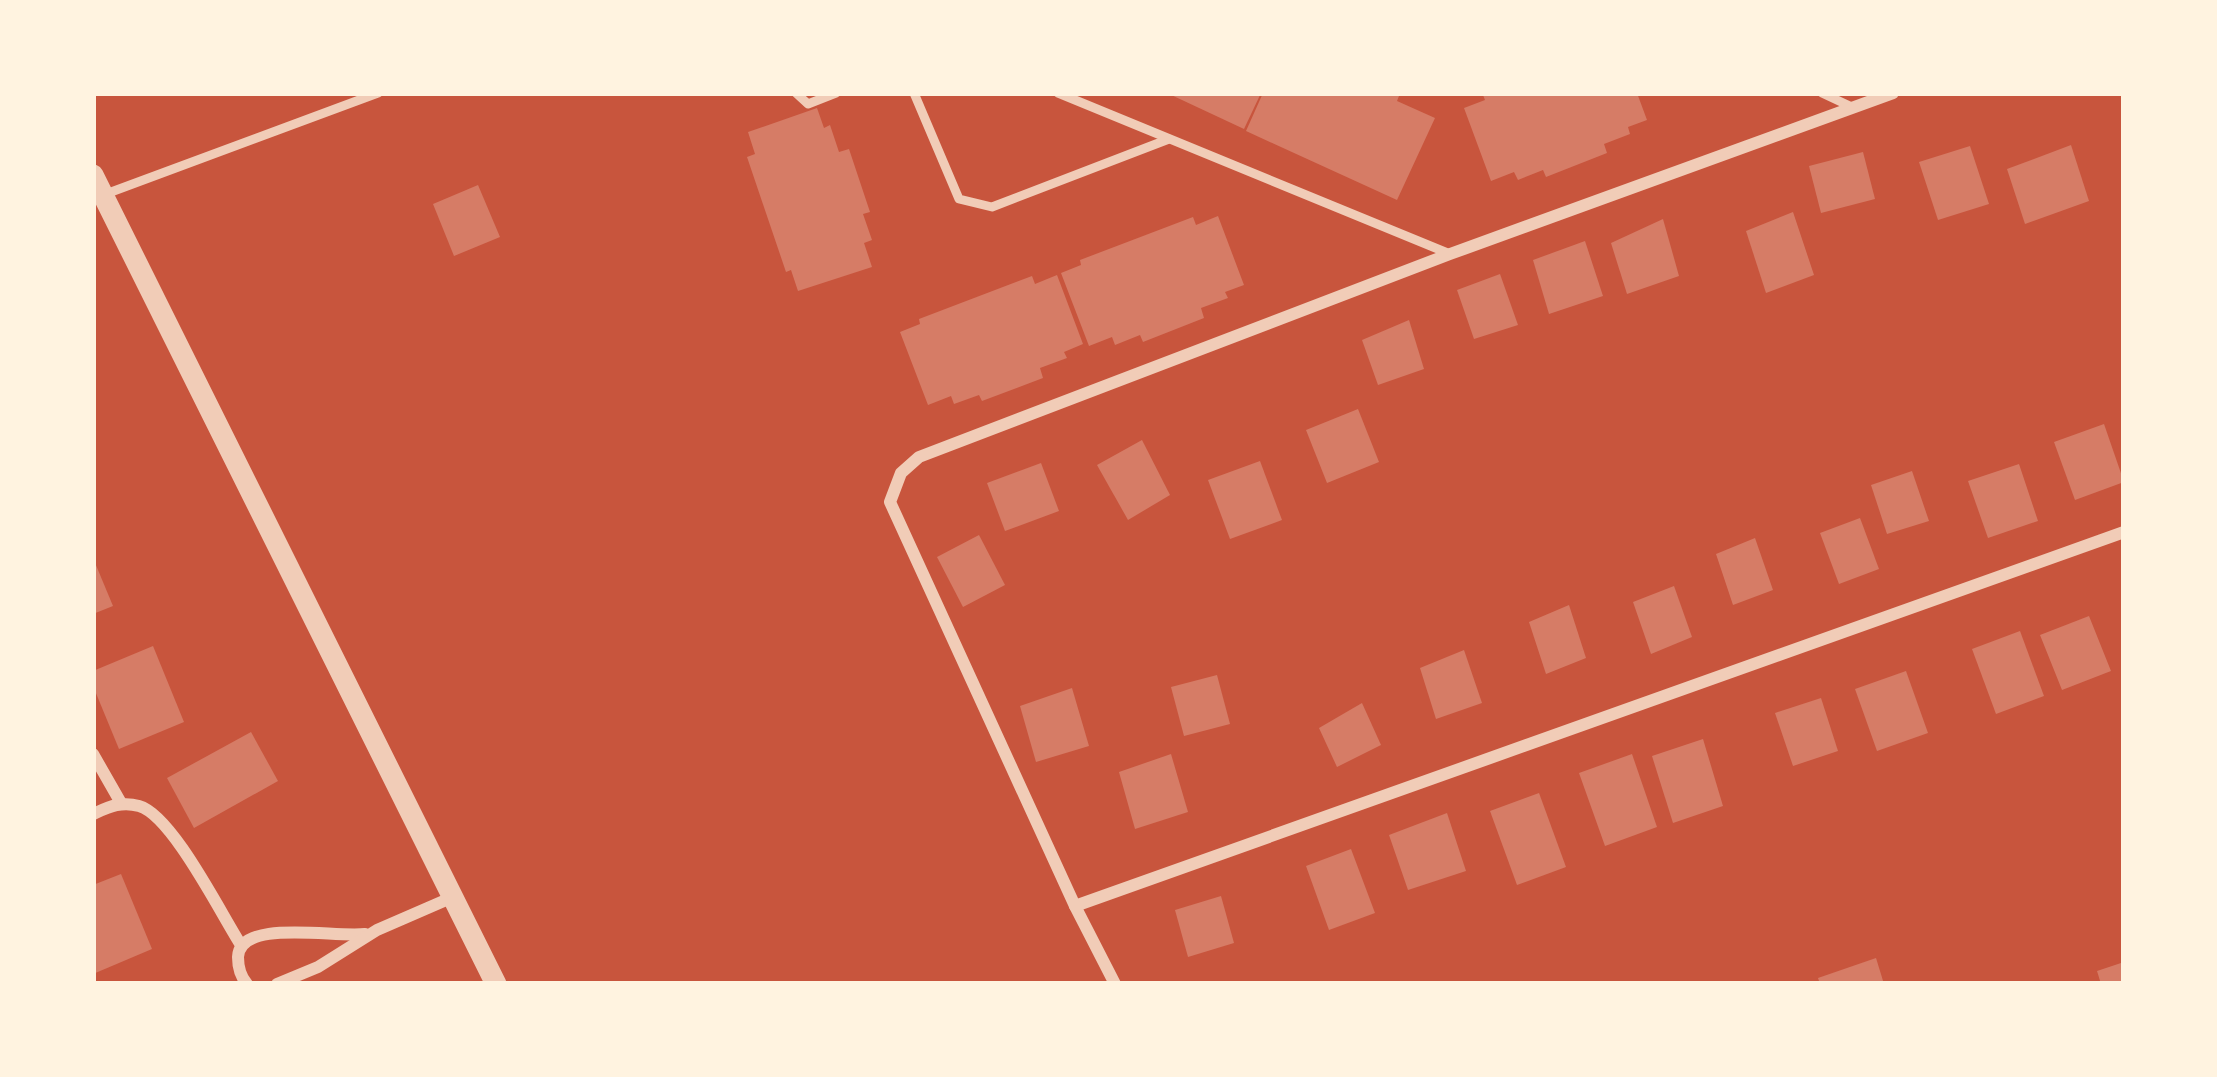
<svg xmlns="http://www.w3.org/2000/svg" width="2217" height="1077" viewBox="0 0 2217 1077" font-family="Overpass,sans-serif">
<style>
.building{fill:#d67c66}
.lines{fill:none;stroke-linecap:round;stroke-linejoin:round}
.service{stroke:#f1ccb7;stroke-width:9}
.minor{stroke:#f1ccb7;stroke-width:12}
.tertiary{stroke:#f1ccb7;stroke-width:21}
</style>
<rect width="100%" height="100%" fill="#c8553d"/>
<g class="building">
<polygon points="1167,93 1261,93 1244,129"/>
<polygon points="1263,93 1393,93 1399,96 1397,101 1435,118 1397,200 1246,131"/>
<polygon points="1488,93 1637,93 1647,120 1628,127 1630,134 1604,144 1607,153 1546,177 1543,170 1518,180 1514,172 1491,181 1464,108 1485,100 1483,95"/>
<polygon points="817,108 824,128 830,125 839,152 849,149 870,212 863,214 872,240 864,243 872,267 798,291 791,270 786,272 747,157 755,154 748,132"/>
<polygon points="2071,145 2089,201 2025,224 2007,169"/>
<polygon points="1970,146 1989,204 1938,220 1919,162"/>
<polygon points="1863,152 1875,199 1821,213 1809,166"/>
<polygon points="478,185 500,237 454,256 433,204"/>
<polygon points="1793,212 1814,275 1766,293 1746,231"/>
<polygon points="1218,216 1244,285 1225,292 1228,298 1201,308 1204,318 1143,342 1140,335 1115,345 1112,337 1089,346 1061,273 1081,265 1080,260 1193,217 1196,225"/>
<polygon points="1663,219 1679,276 1627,294 1611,243"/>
<polygon points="1585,241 1603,296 1549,314 1533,260"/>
<polygon points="1500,274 1518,325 1474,339 1457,290"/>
<polygon points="1057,275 1083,344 1064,352 1067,358 1040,368 1043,378 982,401 979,395 954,404 951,396 928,405 900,332 920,324 919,319 1032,276 1035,284"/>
<polygon points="1409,320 1424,369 1378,385 1362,340"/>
<polygon points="1358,409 1379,462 1327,483 1306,430"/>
<polygon points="2104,424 2124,482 2075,500 2054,442"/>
<polygon points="1142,440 1170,495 1128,520 1097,465"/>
<polygon points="1260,461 1282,520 1230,539 1208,480"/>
<polygon points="1041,463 1059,511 1005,531 987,483"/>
<polygon points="2019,464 2038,521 1988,538 1968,481"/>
<polygon points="1912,471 1929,521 1887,534 1871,485"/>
<polygon points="1860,518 1879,569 1839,584 1820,533"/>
<polygon points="979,535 1005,585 963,607 937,557"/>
<polygon points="1755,538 1773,590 1733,605 1716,554"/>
<polygon points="93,558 113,606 93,614"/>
<polygon points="1674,586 1692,637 1651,654 1633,602"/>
<polygon points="1569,605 1586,658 1546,674 1529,622"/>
<polygon points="2089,616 2111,671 2062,690 2040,635"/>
<polygon points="2020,631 2044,696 1996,714 1972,649"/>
<polygon points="153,646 184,722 119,749 93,686 93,671"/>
<polygon points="1464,650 1482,703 1436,719 1420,668"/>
<polygon points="1906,671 1928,733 1877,751 1855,689"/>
<polygon points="1217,675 1230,724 1184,736 1171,687"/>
<polygon points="1072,688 1089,746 1036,762 1020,706"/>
<polygon points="1821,698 1838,751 1793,766 1775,713"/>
<polygon points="1362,703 1381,745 1337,767 1319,728"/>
<polygon points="251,732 278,781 194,828 167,778"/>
<polygon points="1703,739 1723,806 1673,823 1652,756"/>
<polygon points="1171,754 1188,812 1135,829 1119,772"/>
<polygon points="1632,754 1657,827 1605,846 1579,773"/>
<polygon points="1539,793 1566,867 1517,885 1490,811"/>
<polygon points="1447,813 1466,871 1408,890 1389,835"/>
<polygon points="1351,849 1375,913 1329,930 1306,866"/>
<polygon points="121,874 152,949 93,974 93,885"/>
<polygon points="1221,896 1234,943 1188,957 1175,910"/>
<polygon points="1876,958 1884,984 1820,984 1818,978"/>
<polygon points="2124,962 2124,984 2101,984 2097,971"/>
</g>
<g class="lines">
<g class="service">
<polyline points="796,93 808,104 836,93"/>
<polyline points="914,93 959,199 992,207 1169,139"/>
<polyline points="1058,93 1450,254"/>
<polyline points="1822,93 1854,108"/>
<polyline points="103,195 378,93"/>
</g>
<g class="minor">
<polyline points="93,754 121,803"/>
<path d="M93,814C109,807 121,801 139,806C172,815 221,914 241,945"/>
<polyline points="1075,906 2124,532"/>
<path d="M247,984C240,976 238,968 238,957C240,918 334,938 365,934"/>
<polyline points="277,984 318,967 377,930 453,897"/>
<polyline points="1115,984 1075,906 890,502 901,473 919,457 1450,254 1893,93"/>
</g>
<polyline class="tertiary" points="93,175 496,984"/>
</g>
<rect width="2217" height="1077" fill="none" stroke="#fff3e0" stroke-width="192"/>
</svg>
